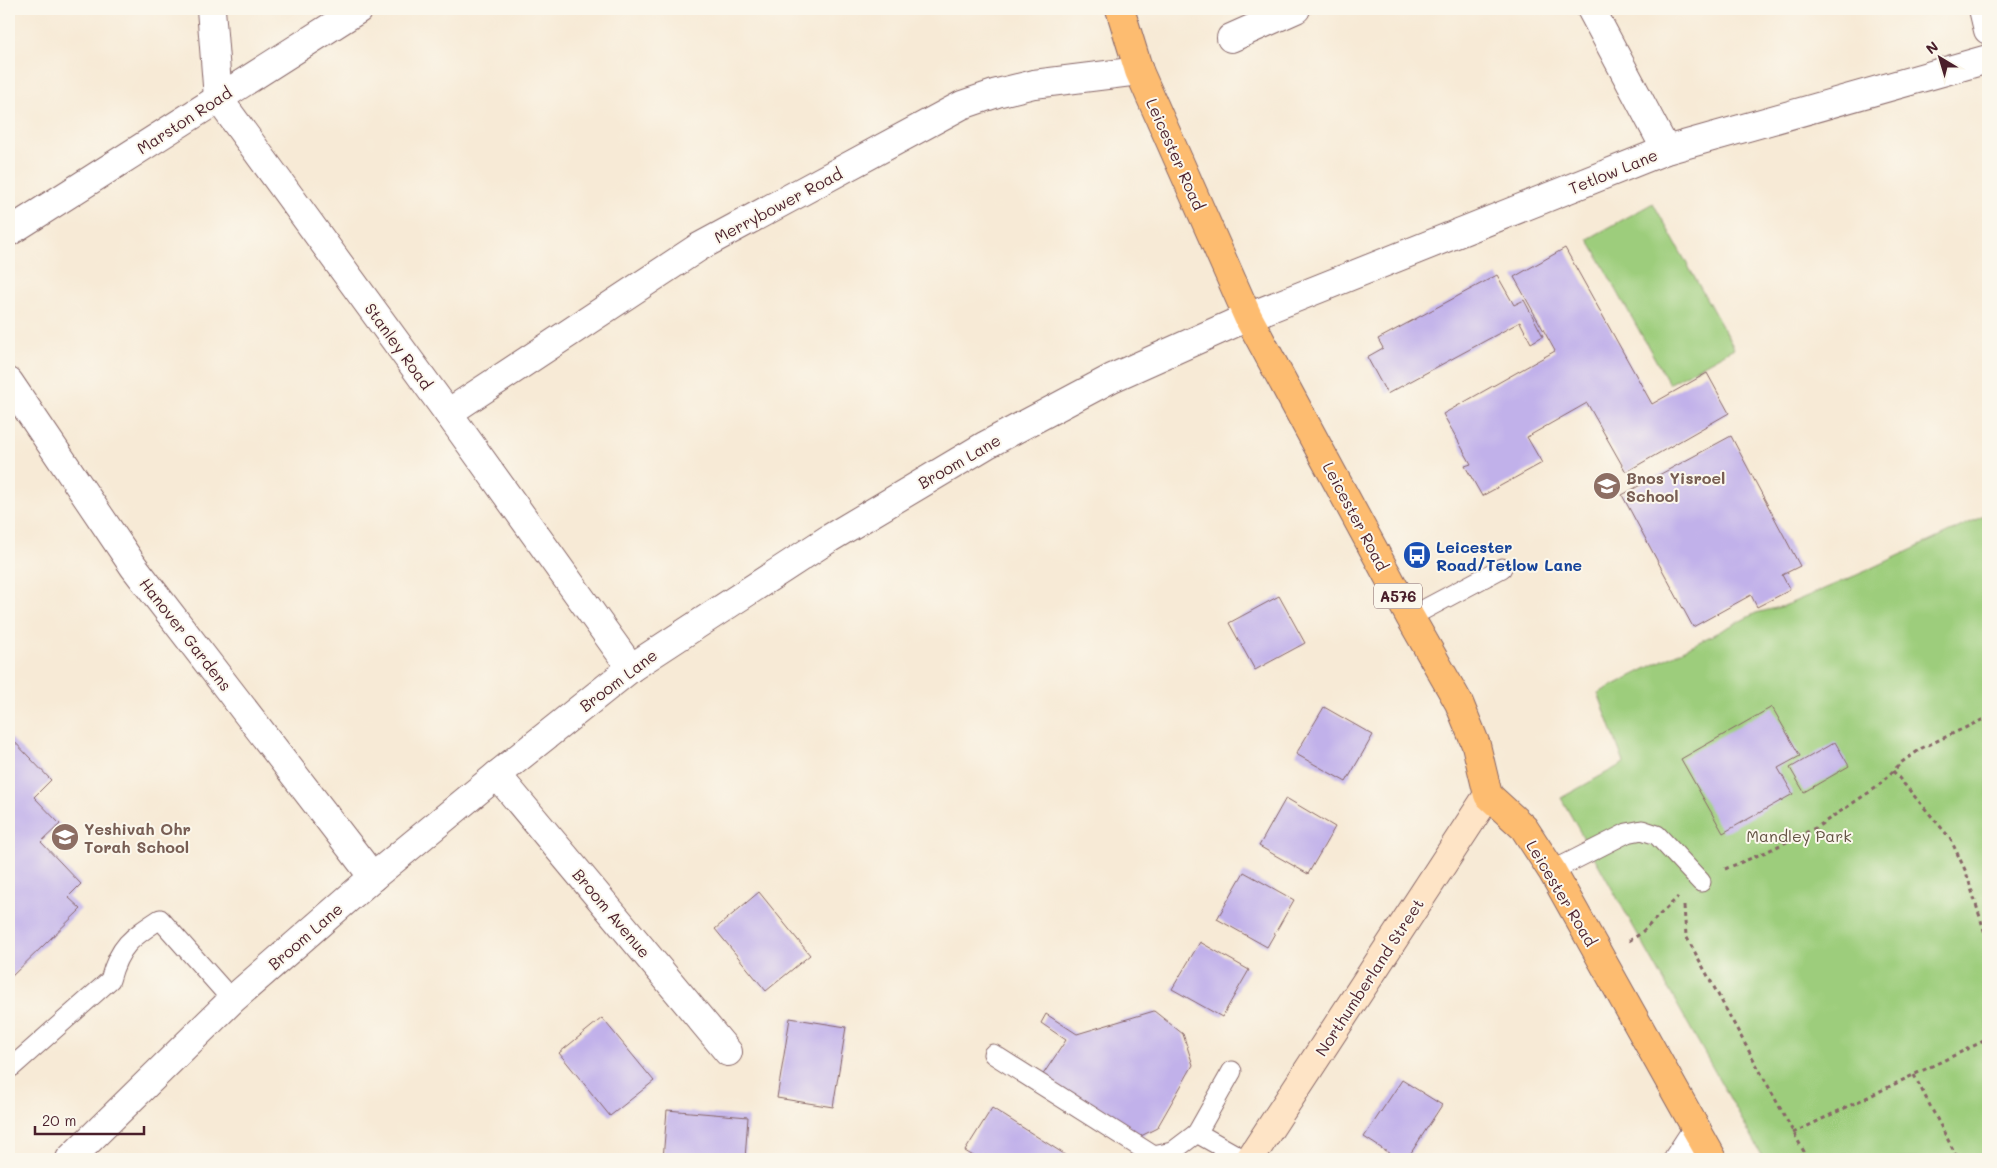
<svg xmlns="http://www.w3.org/2000/svg" width="1997" height="1168" viewBox="0 0 1997 1168" font-family="Mali,sans-serif">
<style>
.green{fill:#9dcd7c;stroke:#747654}
.building{fill:#c1b1ea}
.lines{fill:none;stroke-linecap:round;stroke-linejoin:round}
.lane-casing{stroke:#876667;stroke-width:21}
.street-casing{stroke:#876667;stroke-width:30}
.secondary-casing{stroke:#876667;stroke-width:30}
.primary-casing{stroke:#876667;stroke-width:30}
.path{stroke:#876667;stroke-width:3;stroke-dasharray:4 4;stroke-linecap:butt}
.lane{stroke:#fff;stroke-width:19}
.street{stroke:#fff;stroke-width:28}
.secondary{stroke:#fee4c6;stroke-width:28}
.primary{stroke:#fdbc70;stroke-width:28}
.labels{text-anchor:middle;dominant-baseline:central;stroke-width:4;stroke-linejoin:round;paint-order:stroke}
.shield{fill:#fbf7ec;stroke:#7f6065;stroke-width:1}
.shield-label{font-size:15px;font-weight:bold;fill:#4a1f2b}
.street-label{font-size:16px;fill:#4a1f2b;stroke:#fbf7ec}
.education-label{font-size:16px;font-weight:bold;fill:#785e54;stroke:#fbf7ec;text-anchor:start}
.transit-label{font-size:16px;font-weight:bold;fill:#164399;stroke:#fbf7ec;text-anchor:start}
.park-label{font-size:16px;fill:#635343;stroke:#fbf7ec}
</style>
<rect width="100%" height="100%" fill="#fbf7ec"/>
<filter id="ink" filterUnits="userSpaceOnUse"><feTurbulence type="fractalNoise" baseFrequency=".02" numOctaves="2"/><feDisplacementMap in="SourceGraphic" scale="10" xChannelSelector="R" yChannelSelector="G"/><feConvolveMatrix kernelMatrix="1 2 1 2 8 2 1 2 1" color-interpolation-filters="sRGB"/></filter>
<filter id="wash" filterUnits="userSpaceOnUse"><feTurbulence type="fractalNoise" baseFrequency=".0096" numOctaves="4" result="noise"/><feDisplacementMap in="SourceGraphic" scale="20" xChannelSelector="R" yChannelSelector="G"/><feGaussianBlur stdDeviation="1.12" result="paint"/><feColorMatrix in="noise" values="0 0 0 0 0 0 0 0 0 0 0 0 0 0 0 0 0 1.4 0 .05"/><feComposite in="paint" operator="in"/></filter>
<g filter="url(#wash)">
<rect width="100%" height="100%" fill="#f7ead6"/>
<g class="green">
<polygon points="1653,203 1734,348 1669,384 1588,239"/>
<polygon points="1988,514 1988,1159 1764,1159 1561,798 1624,763 1598,693 1756,613 1784,606 1866,571"/>
</g>
<g id="blocks">
<g class="building">
<polygon points="1565,248 1652,404 1707,373 1729,413 1626,472 1587,403 1527,437 1542,463 1482,496 1465,466 1471,464 1443,414 1555,351 1514,277"/>
<polygon points="1497,275 1514,305 1524,300 1543,336 1531,343 1520,322 1387,394 1367,357 1383,348 1378,339"/>
<polygon points="1731,436 1800,566 1782,575 1790,590 1757,607 1751,595 1693,627 1622,495"/>
<polygon points="1279,596 1305,643 1255,670 1229,623"/>
<polygon points="1324,707 1373,735 1346,782 1296,754"/>
<polygon points="1772,707 1800,756 1778,768 1793,794 1723,833 1681,759"/>
<polygon points="9,736 51,780 34,797 60,824 41,842 81,884 68,897 81,909 9,979"/>
<polygon points="1835,742 1849,766 1804,792 1790,768"/>
<polygon points="1286,798 1335,827 1308,874 1259,846"/>
<polygon points="1244,872 1294,900 1267,947 1217,919"/>
<polygon points="759,892 810,955 766,991 715,929"/>
<polygon points="1200,942 1249,970 1222,1017 1172,989"/>
<polygon points="1154,1011 1183,1034 1193,1065 1157,1128 1131,1141 1040,1079 1066,1040 1041,1023 1046,1014 1077,1034"/>
<polygon points="602,1018 654,1081 610,1116 559,1053"/>
<polygon points="790,1018 846,1027 833,1107 777,1098"/>
<polygon points="1402,1080 1442,1105 1407,1159 1398,1159 1364,1137"/>
<polygon points="992,1108 1072,1159 974,1159 975,1157 965,1151"/>
<polygon points="667,1110 748,1117 745,1159 663,1159"/>
</g>
</g>
</g>
<g filter="url(#ink)">
<use href="#blocks" fill-opacity="0" stroke="#876667" stroke-width="1"/>
<g class="lines">
<defs>
<g id="lane">
<polyline points="1410,617 1502,568"/>
<polyline points="1552,871 1627,833 1642,830 1657,835 1701,882"/>
<polyline points="993,1054 1154,1156 1172,1152 1197,1133"/>
<path d="M12,1067L110,980C119,946 131,938 160,919L232,1000"/>
<polyline points="1232,1071 1197,1133 1243,1159"/>
</g>
<g id="street">
<polyline points="211,9 218,98 448,413 631,668"/>
<polyline points="1591,9 1666,150"/>
<polyline points="1983,9 1988,30"/>
<polyline points="1231,38 1296,9"/>
<polyline points="9,232 359,9"/>
<polyline points="9,382 134,567 373,877"/>
<polyline points="448,413 699,247 962,105 997,93 1034,84 1139,71"/>
<polyline points="497,775 728,1052"/>
<polyline points="70,1159 232,1000 373,877 497,775 631,668 830,538 986,445 1112,378 1248,317 1666,150 1988,59"/>
<polyline points="1678,1159 1697,1130"/>
</g>
<polyline id="secondary" points="1250,1159 1488,795"/>
<polyline id="primary" points="1120,9 1139,71 1248,317 1410,617 1459,703 1476,745 1488,795 1524,828 1552,871 1713,1159"/>
</defs>
<use href="#lane" class="lane-casing"/>
<use href="#street" class="street-casing"/>
<use href="#secondary" class="secondary-casing"/>
<use href="#primary" class="primary-casing"/>
<g class="path">
<polyline points="1893,771 1950,838 1966,872 1988,943"/>
<polyline points="1725,869 1766,852 1817,827 1877,787 1902,762 1922,748 1988,717"/>
<polyline points="1684,906 1686,936 1808,1159"/>
<polyline points="1629,941 1640,934 1678,897"/>
<polyline points="1914,1075 1958,1159"/>
<polyline points="1793,1133 1988,1039"/>
</g>
<use href="#lane" class="lane"/>
<use href="#street" class="street"/>
<use href="#secondary" class="secondary"/>
<use href="#primary" class="primary"/>
</g>
</g>
<defs>
<symbol id="school-disc" viewBox="-11 -11 22 22"><circle r="9.5" fill="#8d6e63" stroke="#fbf7ec"/><path d="M0-5L7-2L0 1L-7-2ZM-4 1L0 2.5L4 1V4Q0 6-4 4Z" fill="#fff"/></symbol>
<symbol id="bus-disc" viewBox="-11 -11 22 22"><circle r="9.5" fill="#1a4fb4" stroke="#fbf7ec"/><path d="M-5-6H5V4H4V6H2V4H-2V6H-4V4H-5ZM-3.5-4V0h7V-4ZM-3.5 1.2v1.5H-2V1.2ZM2 1.2v1.5H3.5V1.2Z" fill="#fff"/></symbol>
</defs>
<g fill-rule="evenodd">
<use href="#school-disc" x="1591" y="470" width="32" height="32"/>
<use href="#bus-disc" x="1401" y="539" width="32" height="32"/>
<use href="#school-disc" x="49" y="821" width="32" height="32"/>
</g>
<g class="labels">
<rect class="shield" x="1374" y="583.5" width="48" height="25" rx="4"/>
<g class="shield-label">
<text x="1398" y="596">A576</text>
</g>
<g class="street-label">
<text transform="translate(184 120) rotate(-33)">Marston Road</text>
<text transform="translate(1176 154) rotate(66)">Leicester Road</text>
<text transform="translate(1613 171) rotate(-22)">Tetlow Lane</text>
<text transform="translate(778 205) rotate(-28)">Merrybower Road</text>
<text transform="translate(399 346) rotate(54)">Stanley Road</text>
<text transform="translate(959 461) rotate(-30)">Broom Lane</text>
<text transform="translate(1356 516) rotate(62)">Leicester Road</text>
<text transform="translate(186 634) rotate(52)">Hanover Gardens</text>
<text transform="translate(618 680) rotate(-37)">Broom Lane</text>
<text transform="translate(1562 893) rotate(59)">Leicester Road</text>
<text transform="translate(612 913) rotate(50)">Broom Avenue</text>
<text transform="translate(305 936) rotate(-41)">Broom Lane</text>
<text transform="translate(1369 977) rotate(-57)">Northumberland Street</text>
</g>
<g class="education-label">
<text x="1626" y="477">Bnos Yisroel<tspan x="1626" dy="18">School</tspan></text>
<text x="84" y="828">Yeshivah Ohr<tspan x="84" dy="18">Torah School</tspan></text>
</g>
<g class="transit-label">
<text x="1436" y="546">Leicester<tspan x="1436" dy="18">Road/Tetlow Lane</tspan></text>
</g>
<g class="park-label">
<text x="1799" y="835">Mandley Park</text>
</g>
</g>
<rect width="1997" height="1168" fill="none" stroke="#fbf7ec" stroke-width="30"/>
<g transform="translate(1940 58) rotate(322)" stroke="#fbf7ec" stroke-width="4" paint-order="stroke">
<path d="M0-4L9 19L0 12L-9 19Z" fill="#4a1f2b"/>
<text y="-8" font-size="14" font-weight="bold" text-anchor="middle" fill="#4a1f2b">N</text>
</g>
<path d="M35 1126v8h109v-8" fill="none" stroke="#4a1f2b" stroke-width="2.5"/>
<text x="42" y="1126" font-size="15" fill="#4a1f2b" stroke="#fbf7ec" stroke-width="4" paint-order="stroke">20 m</text>
</svg>
